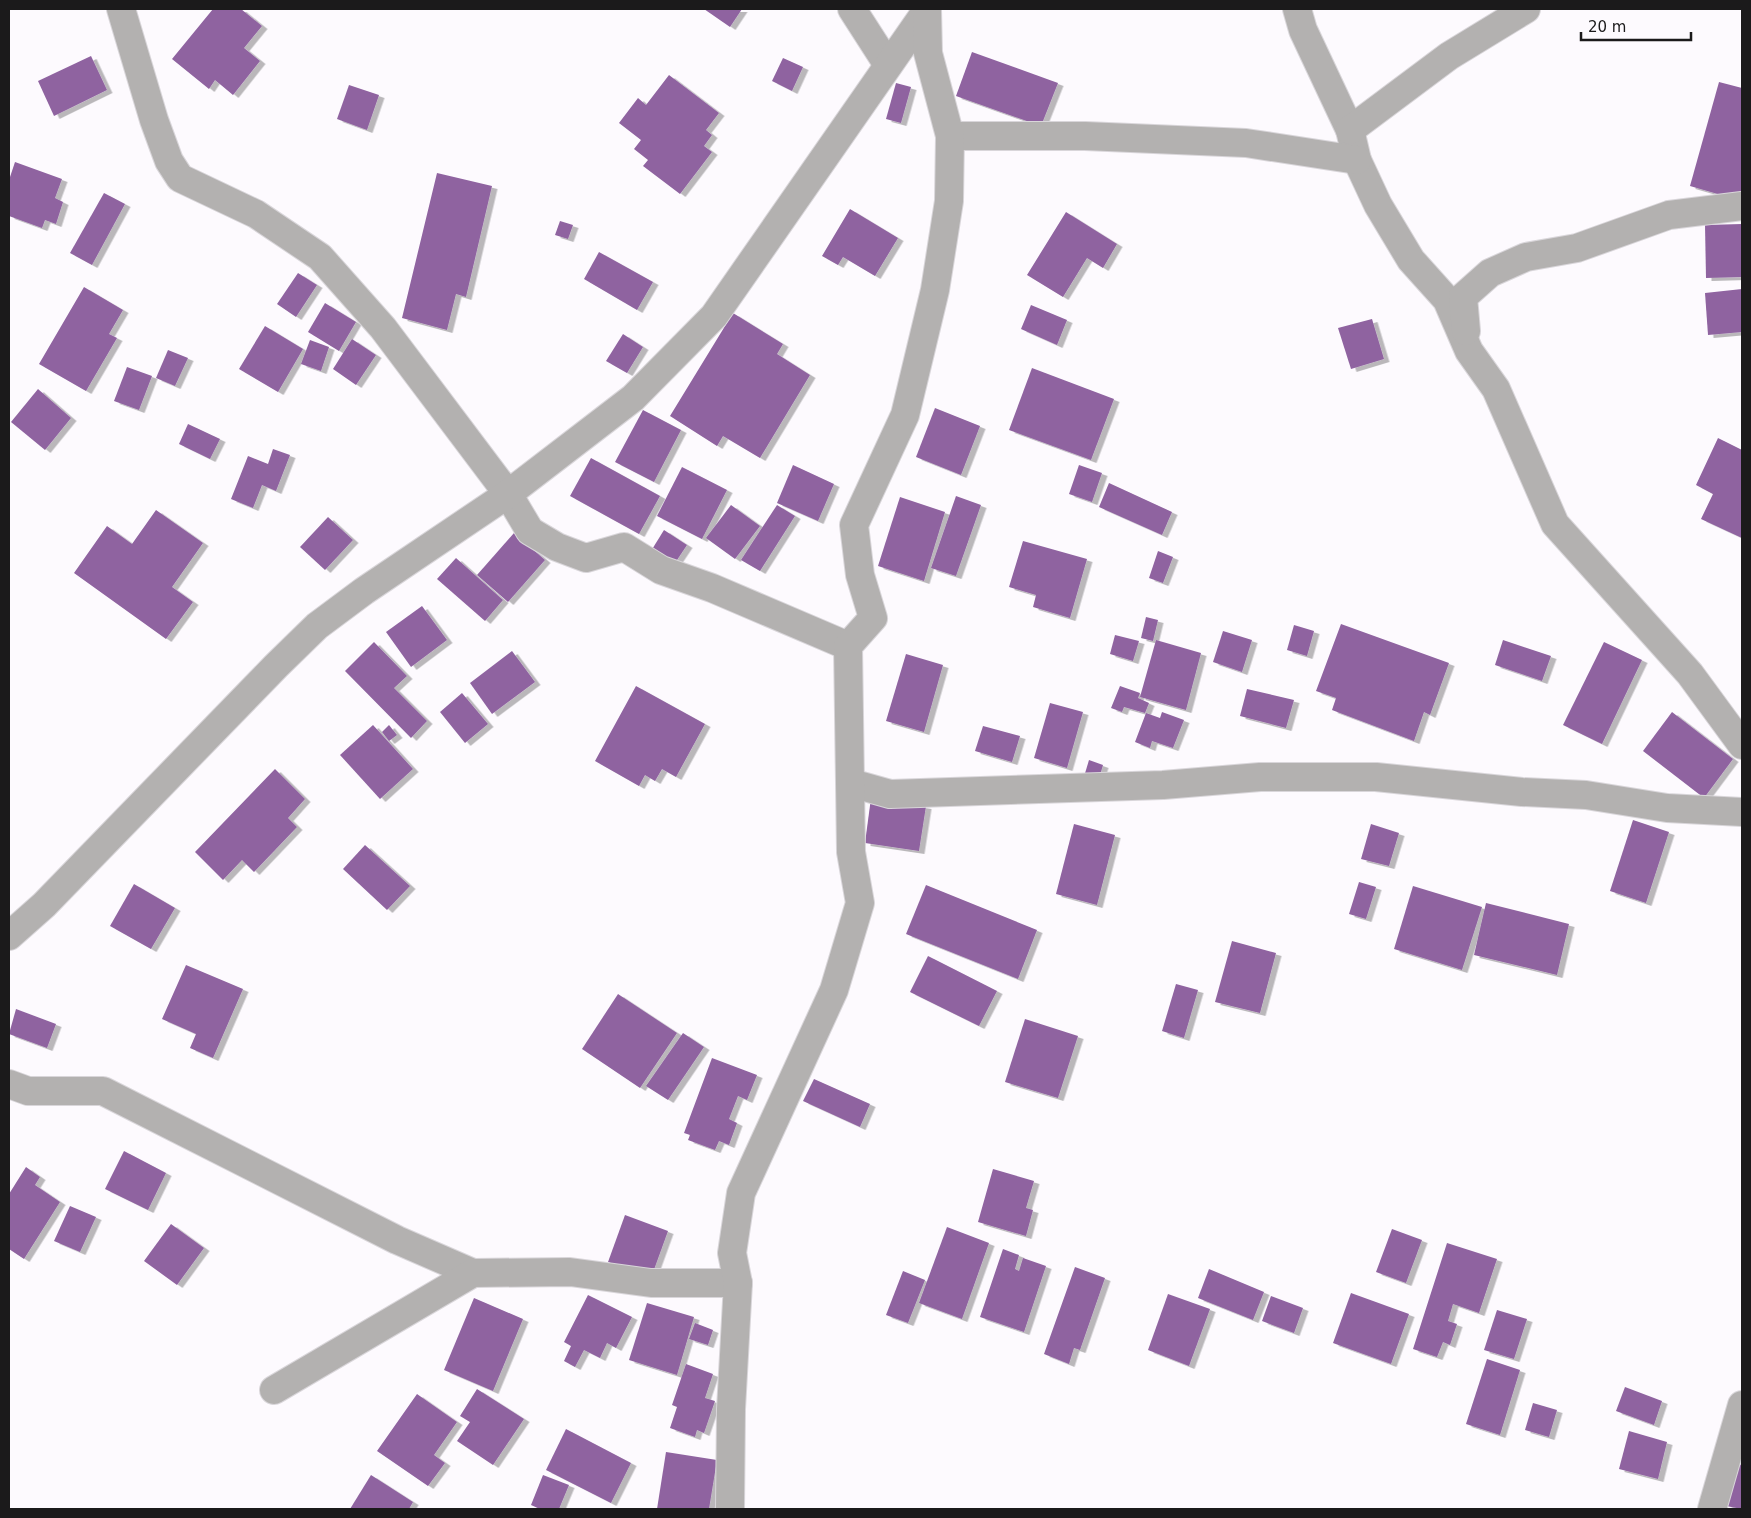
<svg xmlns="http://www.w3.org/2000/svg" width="1751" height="1518" viewBox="0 0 1751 1518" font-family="'DejaVu Sans',sans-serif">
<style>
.building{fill:#8f63a0;filter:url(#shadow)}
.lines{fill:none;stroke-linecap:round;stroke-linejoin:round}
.minor-casing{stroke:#d9d6da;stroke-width:30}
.minor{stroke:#b3b1b0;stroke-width:28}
</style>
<defs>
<filter id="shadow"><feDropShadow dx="5.5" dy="3" stdDeviation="0" flood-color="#0004"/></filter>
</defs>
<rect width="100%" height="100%" fill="#fdfafe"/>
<g class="building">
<polygon points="213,9 241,9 262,26 244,48 260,61 233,95 215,80 209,89 172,59"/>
<polygon points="704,9 742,9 730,27"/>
<polygon points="972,52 1058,83 1041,126 956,96"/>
<polygon points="91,56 107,90 54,116 38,81"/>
<polygon points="783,58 803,67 792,91 772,81"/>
<polygon points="669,75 719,113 706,130 712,135 704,146 712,152 680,194 643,166 648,160 634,149 641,140 619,123 638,98 646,105"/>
<polygon points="1719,82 1742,88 1742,201 1690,186"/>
<polygon points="896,83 911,87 901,123 886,119"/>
<polygon points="349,85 379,95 367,130 337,119"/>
<polygon points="15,162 62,179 55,198 63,202 56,224 45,220 42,228 9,216 9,180"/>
<polygon points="437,173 492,186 466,297 456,294 447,330 402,318"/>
<polygon points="104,193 125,204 92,265 70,253"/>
<polygon points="850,209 898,238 875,276 843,257 838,265 822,256"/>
<polygon points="1066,212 1117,244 1103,268 1087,258 1063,297 1027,275"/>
<polygon points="560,221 573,225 568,239 555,235"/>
<polygon points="1742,224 1742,277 1706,278 1705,225"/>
<polygon points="599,252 653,282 637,310 584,279"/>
<polygon points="298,273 317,285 296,317 277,304"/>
<polygon points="84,287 123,310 109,334 117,338 86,391 39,364"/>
<polygon points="1742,289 1742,332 1708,335 1705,293"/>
<polygon points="325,303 356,322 339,351 308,332"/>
<polygon points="1031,305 1067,320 1057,345 1021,329"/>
<polygon points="733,313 783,344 777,354 810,375 760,458 723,436 717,446 670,416"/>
<polygon points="1372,319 1384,359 1351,369 1338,328"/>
<polygon points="265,326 303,349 278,392 239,369"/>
<polygon points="623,334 643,347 627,373 606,361"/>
<polygon points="352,339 376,355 356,385 333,369"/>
<polygon points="310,340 329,347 321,371 301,364"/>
<polygon points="168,350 188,358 175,386 156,378"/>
<polygon points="127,367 152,376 139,410 114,401"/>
<polygon points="1032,368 1114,399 1091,460 1009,430"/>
<polygon points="38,389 71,418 45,450 11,422"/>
<polygon points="935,408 980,426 961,475 916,457"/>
<polygon points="643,410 681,430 654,482 615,462"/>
<polygon points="188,424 220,439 210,459 179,444"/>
<polygon points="1718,438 1742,450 1742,538 1701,519 1713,494 1696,485"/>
<polygon points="273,449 290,455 276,491 262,485 253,508 231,499 248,456 268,464"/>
<polygon points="591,458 660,496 639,534 570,496"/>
<polygon points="793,465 834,484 818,521 777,503"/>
<polygon points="1079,465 1102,473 1092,502 1069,494"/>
<polygon points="682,467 727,490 702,539 657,516"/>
<polygon points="1109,483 1172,512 1162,535 1099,507"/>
<polygon points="956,496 981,505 956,576 931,568"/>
<polygon points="900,497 945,512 924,581 878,566"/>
<polygon points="731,505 760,526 735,559 706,538"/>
<polygon points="777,505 795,516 760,571 741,560"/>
<polygon points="156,510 203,543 172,587 193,602 166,639 74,573 107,526 132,544"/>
<polygon points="328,517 353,540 325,570 300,547"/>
<polygon points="664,530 687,545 673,566 651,551"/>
<polygon points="514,533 545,560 508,602 477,575"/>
<polygon points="1023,541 1087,559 1070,618 1033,607 1036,595 1009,587"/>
<polygon points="1158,551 1173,557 1163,583 1149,578"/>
<polygon points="456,558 503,600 485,621 437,579"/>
<polygon points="422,606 447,640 411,667 386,632"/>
<polygon points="1146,617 1158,620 1153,641 1141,638"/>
<polygon points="1341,624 1449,663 1430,715 1424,712 1414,741 1332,710 1336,698 1316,691"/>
<polygon points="1294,625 1314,631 1307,656 1287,650"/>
<polygon points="1223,631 1252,640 1242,672 1213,662"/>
<polygon points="1115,635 1139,641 1133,661 1110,654"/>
<polygon points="1156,640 1201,653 1186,710 1140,697"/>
<polygon points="1503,640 1551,656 1542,681 1495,665"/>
<polygon points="374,642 407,676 394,688 427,721 411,738 345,671"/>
<polygon points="1604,642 1642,660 1602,744 1563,725"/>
<polygon points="512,651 535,682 492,714 470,683"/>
<polygon points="906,654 943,665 924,732 886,721"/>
<polygon points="636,686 705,724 676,777 662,769 655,781 645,775 639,786 595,761"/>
<polygon points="1120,686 1140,693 1138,698 1149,703 1145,713 1124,707 1122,712 1111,708"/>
<polygon points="1247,689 1294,700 1286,728 1240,716"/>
<polygon points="462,693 488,724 465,743 440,712"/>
<polygon points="1050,703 1083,712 1067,768 1034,758"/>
<polygon points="1162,712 1184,720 1173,748 1152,741 1150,748 1135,742 1146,713 1160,718"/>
<polygon points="1672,712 1733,759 1704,798 1643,751"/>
<polygon points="373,725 413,769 380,799 340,755"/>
<polygon points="389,725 397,735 389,741 382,732"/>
<polygon points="983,726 1020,736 1012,762 975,751"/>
<polygon points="1089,760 1103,765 1097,785 1083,780"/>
<polygon points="275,769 305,799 288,818 297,827 254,872 242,860 223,880 195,852"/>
<polygon points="871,798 926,806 919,851 865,843"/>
<polygon points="1633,820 1669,832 1646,903 1610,891"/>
<polygon points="1074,824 1115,835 1097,905 1056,894"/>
<polygon points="1371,824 1399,833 1389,866 1361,859"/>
<polygon points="365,845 410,886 387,910 343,869"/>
<polygon points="1359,882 1376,887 1366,919 1349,914"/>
<polygon points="134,884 175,908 151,949 110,926"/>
<polygon points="926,885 1037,930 1018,979 906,934"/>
<polygon points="1413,886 1482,907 1462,970 1394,949"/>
<polygon points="1486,903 1569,924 1557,975 1474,955"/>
<polygon points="1232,941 1276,953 1260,1013 1215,1002"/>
<polygon points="928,956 997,991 979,1026 910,992"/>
<polygon points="186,965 243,989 213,1058 190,1048 196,1034 162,1019"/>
<polygon points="1176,984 1198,990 1184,1038 1162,1031"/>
<polygon points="618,994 677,1033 640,1088 582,1049"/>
<polygon points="16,1009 56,1024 47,1048 9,1034"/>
<polygon points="1025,1019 1078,1036 1058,1098 1005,1082"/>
<polygon points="683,1033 704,1047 668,1100 646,1086"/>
<polygon points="712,1058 757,1075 747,1100 738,1096 729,1119 737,1123 729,1145 719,1141 715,1150 688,1140 690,1135 684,1133"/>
<polygon points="814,1079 870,1104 860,1127 803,1101"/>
<polygon points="124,1151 166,1173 148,1210 105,1189"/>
<polygon points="26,1167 40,1177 35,1185 60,1202 24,1259 9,1249 9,1194"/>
<polygon points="993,1169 1034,1181 1026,1208 1033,1210 1026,1236 978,1222"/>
<polygon points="70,1206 96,1217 80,1252 54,1241"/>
<polygon points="625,1215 668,1231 651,1278 608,1262"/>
<polygon points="171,1224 204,1248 177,1285 144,1261"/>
<polygon points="947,1227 989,1243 962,1319 919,1303"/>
<polygon points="1392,1229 1422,1240 1406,1283 1376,1272"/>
<polygon points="1447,1243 1497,1259 1479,1313 1453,1304 1448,1321 1457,1324 1450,1345 1443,1342 1437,1357 1413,1349"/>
<polygon points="1003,1249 1019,1255 1015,1269 1019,1271 1023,1258 1046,1266 1024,1332 980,1317"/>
<polygon points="1075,1267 1105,1278 1080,1350 1074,1348 1069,1364 1044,1354"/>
<polygon points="1209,1269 1264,1292 1253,1320 1198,1298"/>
<polygon points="903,1271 925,1280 908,1323 886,1315"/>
<polygon points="1351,1293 1409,1314 1391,1364 1333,1343"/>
<polygon points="1168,1294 1210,1309 1189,1366 1148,1350"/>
<polygon points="588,1295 632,1317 616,1348 607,1343 600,1358 584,1350 575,1367 564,1361 571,1346 564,1342"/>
<polygon points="1271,1296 1303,1308 1294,1333 1262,1321"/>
<polygon points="474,1298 523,1319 493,1391 444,1370"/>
<polygon points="647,1303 694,1317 677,1375 629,1360"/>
<polygon points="1497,1310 1527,1319 1514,1359 1484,1350"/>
<polygon points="695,1323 713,1330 708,1345 689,1339"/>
<polygon points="1487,1359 1520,1370 1500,1435 1466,1424"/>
<polygon points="686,1364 713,1374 705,1398 715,1401 704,1433 697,1430 695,1437 670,1428 677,1407 672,1405"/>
<polygon points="1625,1387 1662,1401 1654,1425 1616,1411"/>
<polygon points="477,1389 524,1419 493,1465 457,1441 470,1422 460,1416"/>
<polygon points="417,1394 457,1422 434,1455 445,1463 428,1486 377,1451"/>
<polygon points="1533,1403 1557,1410 1549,1437 1525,1430"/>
<polygon points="566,1429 631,1463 611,1503 546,1470"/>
<polygon points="1629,1431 1667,1442 1658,1479 1619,1469"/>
<polygon points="666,1452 717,1460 709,1509 657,1509"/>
<polygon points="1738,1464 1742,1465 1742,1509 1726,1506"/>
<polygon points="371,1475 413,1502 409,1509 350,1509"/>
<polygon points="543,1475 569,1485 559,1509 540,1509 531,1505"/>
</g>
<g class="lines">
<defs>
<g id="minor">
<polyline points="121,9 154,120 169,161 180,178 256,214 320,257 383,328 508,494 530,531 557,547 586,558 624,547 661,570 712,588 848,646"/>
<polyline points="852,9 888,65"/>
<polyline points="1297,9 1303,30 1350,130 1357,160 1378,205 1411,260 1447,300 1469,351 1496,389 1555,524 1690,674 1742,745"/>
<polyline points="1350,130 1449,56 1526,9"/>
<polyline points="950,136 1085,136 1246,143 1357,160"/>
<polyline points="1466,331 1463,297 1490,273 1526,257 1577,248 1669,215 1742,206"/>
<polyline points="851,783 890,794 1163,785 1260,777 1376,777 1522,792 1586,795 1667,808 1742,812"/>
<polyline points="9,936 44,905 276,666 317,626 364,591 508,494 633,398 714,316 927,10"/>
<polyline points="9,1084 28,1091 103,1091 397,1240 473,1273"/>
<polyline points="274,1390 473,1273 570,1272 651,1283 738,1283"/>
<polyline points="730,1509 731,1409 738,1283 732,1253 741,1193 834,990 860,903 851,852 848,646 873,618 860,575 854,525 905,415 935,290 949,201 950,136 928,53 927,9"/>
<polyline points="1712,1509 1742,1405"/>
</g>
</defs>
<use href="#minor" class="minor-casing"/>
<use href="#minor" class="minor"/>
</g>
<rect width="1751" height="1518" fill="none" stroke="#1b1a1b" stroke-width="20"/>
<path d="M1581 32v8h110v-8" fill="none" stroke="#1b1a1b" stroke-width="2.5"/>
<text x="1588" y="32" font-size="15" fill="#1b1a1b" stroke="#fdfafe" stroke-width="4" paint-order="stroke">20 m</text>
</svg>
